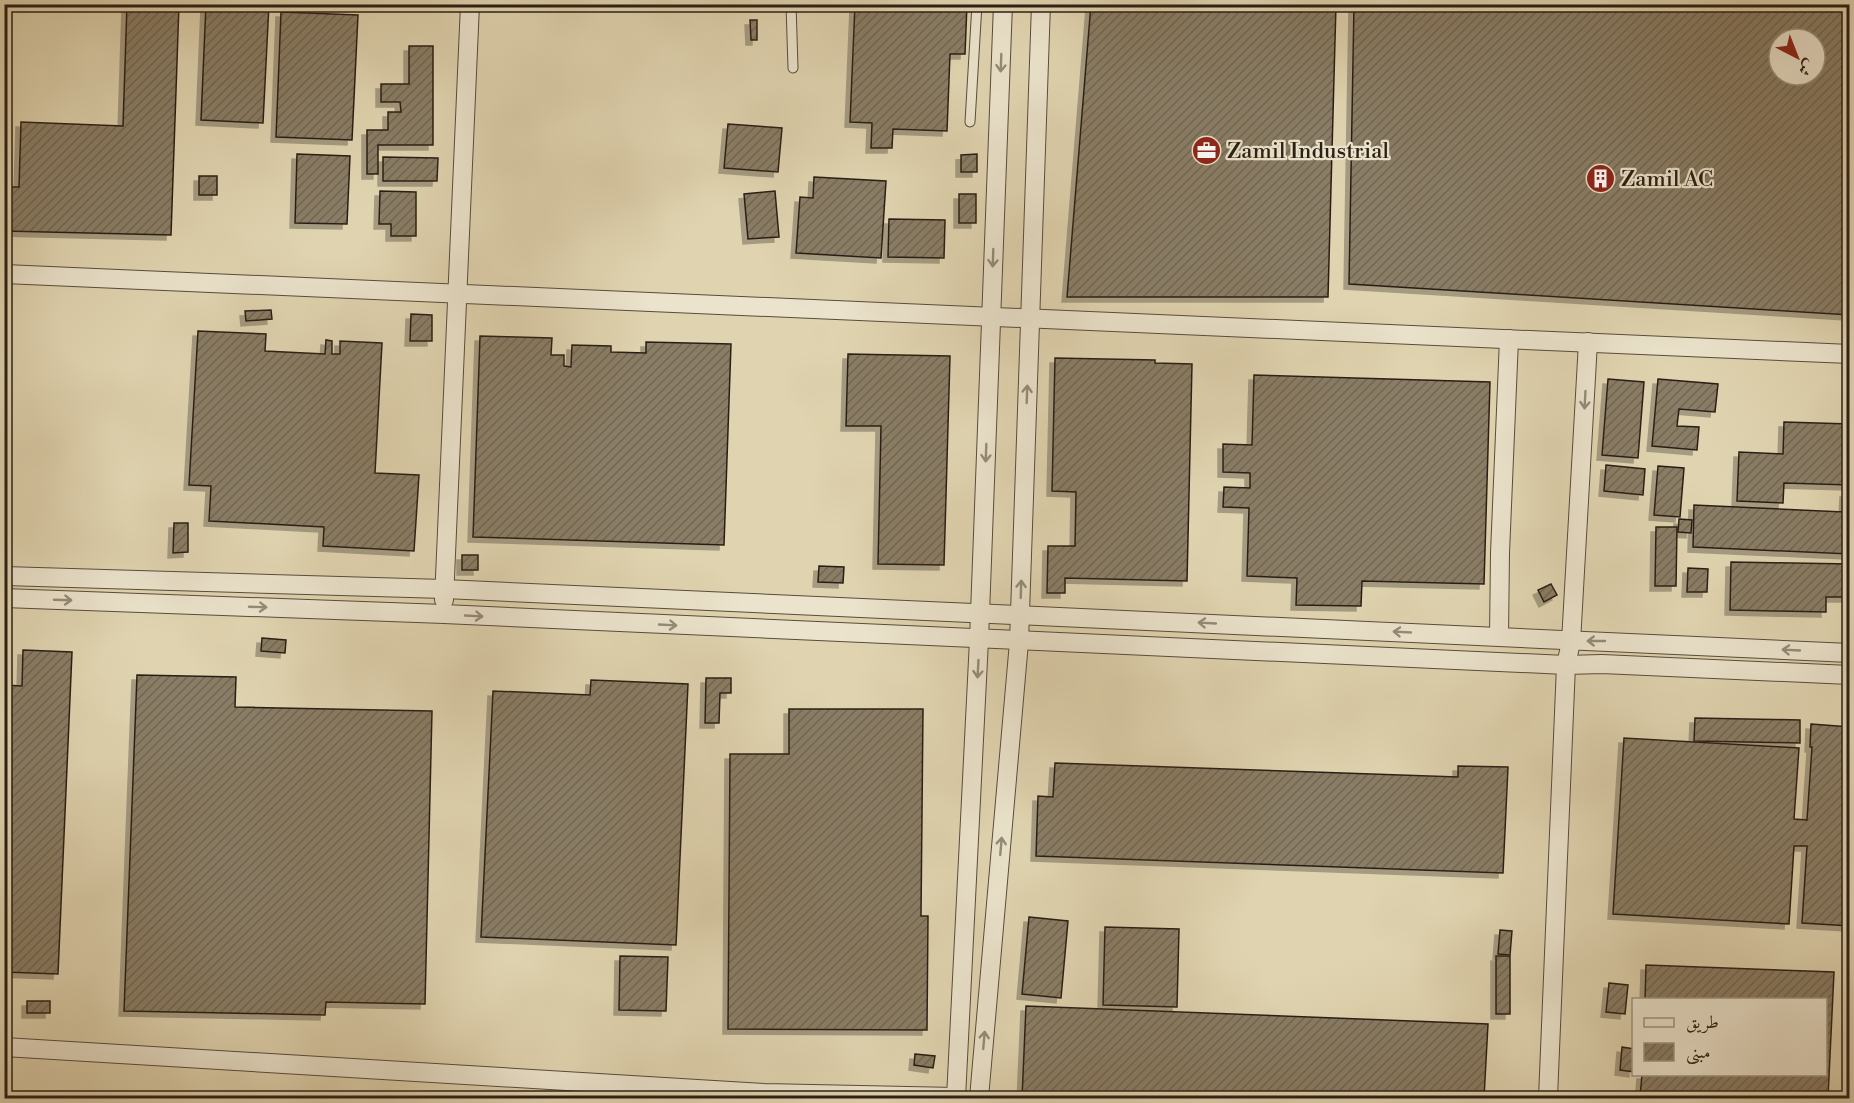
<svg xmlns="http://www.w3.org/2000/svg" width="1854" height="1103" viewBox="0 0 1854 1103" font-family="'Libre Bodoni',Amiri,serif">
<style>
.building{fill:url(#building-hatch);stroke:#2b1f14;stroke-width:1.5;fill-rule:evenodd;filter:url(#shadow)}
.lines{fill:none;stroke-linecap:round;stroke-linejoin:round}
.service-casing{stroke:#584c3b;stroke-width:11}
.minor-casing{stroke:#584c3b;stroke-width:20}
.service{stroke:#ebe3cc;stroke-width:9}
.minor{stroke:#ebe3cc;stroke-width:18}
.oneway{stroke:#958b79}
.labels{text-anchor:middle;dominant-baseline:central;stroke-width:4.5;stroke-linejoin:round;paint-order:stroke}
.poi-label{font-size:22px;fill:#2b1f14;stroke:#ebe3cc;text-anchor:start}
</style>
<defs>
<pattern id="building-hatch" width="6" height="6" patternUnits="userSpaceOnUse" patternTransform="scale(1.5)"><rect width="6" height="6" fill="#897d65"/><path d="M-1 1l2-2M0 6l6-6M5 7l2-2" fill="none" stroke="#706652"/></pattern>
<filter id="shadow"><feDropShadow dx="-5" dy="5" stdDeviation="0" flood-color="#0004"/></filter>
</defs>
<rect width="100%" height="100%" fill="#e0d4b0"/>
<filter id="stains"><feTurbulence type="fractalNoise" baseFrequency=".00333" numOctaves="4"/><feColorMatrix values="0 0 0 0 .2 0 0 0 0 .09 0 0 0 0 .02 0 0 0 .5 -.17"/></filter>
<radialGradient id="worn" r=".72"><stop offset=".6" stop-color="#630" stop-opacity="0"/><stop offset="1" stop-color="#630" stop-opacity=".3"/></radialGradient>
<g class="building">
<polygon points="127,4 179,4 171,235 4,231 4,187 19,187 21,122 123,126"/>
<polygon points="206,4 269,4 263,123 201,120"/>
<polygon points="855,4 967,4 965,54 950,54 947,131 893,129 892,148 871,148 872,123 850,122"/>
<polygon points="1091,4 1336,4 1328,297 1067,297"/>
<path d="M1354,4H1850V315L1349,284ZM1779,39H1815V75H1779Z"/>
<polygon points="281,12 358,15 352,140 276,137"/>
<polygon points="750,20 757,20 757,40 751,40"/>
<polygon points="409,46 433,46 433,145 378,145 378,174 367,174 367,130 388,130 388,112 401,112 400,102 381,102 381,84 409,84"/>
<polygon points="728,124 782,128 778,172 724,168"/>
<polygon points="297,154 350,156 347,224 295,223"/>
<polygon points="977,154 977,172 961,172 961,155"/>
<polygon points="383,157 438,158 437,181 383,181"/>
<rect x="199" y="176" width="18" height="19"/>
<polygon points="814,177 886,181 881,258 796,253 800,197 813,198"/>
<polygon points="380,191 416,192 416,236 391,236 391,224 379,224"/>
<polygon points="775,191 779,237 748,239 744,194"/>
<rect x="959" y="194" width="17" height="29"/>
<polygon points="889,219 945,220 944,258 888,257"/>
<polygon points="271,310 272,319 246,321 245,311"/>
<polygon points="411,314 432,315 432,341 410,341"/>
<polygon points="198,331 266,334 265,351 325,354 326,340 332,341 332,354 340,354 340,341 382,343 375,473 419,475 414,551 323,546 324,527 209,521 211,486 189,485"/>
<polygon points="480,336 552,338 551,355 564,355 564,366 571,367 572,345 611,346 611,352 646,353 646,342 731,344 724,545 473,537"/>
<polygon points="848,354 950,356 944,565 878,564 881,426 846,426"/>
<polygon points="1055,358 1155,360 1155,363 1192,364 1187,581 1065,578 1065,593 1047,593 1048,546 1075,546 1076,492 1052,491"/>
<polygon points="1254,375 1490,382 1484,584 1362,581 1361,606 1296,605 1297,578 1247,576 1249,508 1223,507 1224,487 1250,488 1250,473 1223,472 1223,444 1252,445"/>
<polygon points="1608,379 1644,382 1638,458 1602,455"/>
<polygon points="1658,379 1718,384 1715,412 1679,409 1677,426 1699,427 1697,450 1652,446"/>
<polygon points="1784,422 1850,424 1850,485 1784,483 1783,503 1737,501 1739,452 1783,454"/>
<polygon points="1606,465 1645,469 1643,495 1604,491"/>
<polygon points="1658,466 1684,468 1680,517 1654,515"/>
<polygon points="1845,492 1850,492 1850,554 1693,547 1694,505 1844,512"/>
<polygon points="1679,519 1692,520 1691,533 1678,532"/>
<polygon points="174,523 188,523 188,552 173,553"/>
<polygon points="1656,527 1677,527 1676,586 1655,586"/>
<rect x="462" y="555" width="16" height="15"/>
<polygon points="1731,562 1850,564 1850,597 1826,597 1826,612 1730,610"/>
<polygon points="819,566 844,567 843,583 818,582"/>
<polygon points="1688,568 1708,569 1707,592 1687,592"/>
<polygon points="1551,584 1557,595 1544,602 1538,590"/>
<polygon points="262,638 286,640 285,653 261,651"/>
<polygon points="23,650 72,652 58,974 4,972 4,685 22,686"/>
<polygon points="137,675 236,677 235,707 432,711 425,1004 326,1002 325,1015 124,1011"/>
<polygon points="706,678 731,678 731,693 720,693 719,723 705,723"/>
<polygon points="591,680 688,684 676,945 481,937 493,691 590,695"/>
<polygon points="789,709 923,709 921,916 928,916 927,1030 728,1029 730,754 789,754"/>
<polygon points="1695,718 1800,720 1800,743 1694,741"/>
<polygon points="1811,724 1850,727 1850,926 1802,923 1807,846 1794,846 1789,924 1613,914 1624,738 1799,748 1794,819 1807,820 1812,747 1810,747"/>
<polygon points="1055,763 1458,777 1458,766 1508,767 1503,873 1036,856 1038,796 1053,797"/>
<polygon points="1029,917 1068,921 1061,998 1022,994"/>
<polygon points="1105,927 1179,929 1177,1007 1103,1005"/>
<polygon points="1500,930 1512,931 1510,955 1498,954"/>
<polygon points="620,956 668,957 666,1011 619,1010"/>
<rect x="1496" y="956" width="14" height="58"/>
<polygon points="1646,965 1834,972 1828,1098 1640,1098 1642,1074 1826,1074 1826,1000 1645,1000"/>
<polygon points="1609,983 1628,985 1625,1014 1606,1012"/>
<rect x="27" y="1001" width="23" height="12"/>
<polygon points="1026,1006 1488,1024 1484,1098 1022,1098"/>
<polygon points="1622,1047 1634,1049 1634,1072 1620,1070"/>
<polygon points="915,1054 935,1056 933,1068 914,1065"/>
</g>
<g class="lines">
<defs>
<g id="service">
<polyline points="791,4 793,68"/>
<polyline points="970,122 977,4"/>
</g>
<g id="minor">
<polyline points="4,274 1850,354"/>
<polyline points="4,576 444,589 1850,653"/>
<polyline points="4,598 444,614 1566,665 1602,664 1850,675"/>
<polyline points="444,600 470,4"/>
<polyline points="1499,636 1500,553 1509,339"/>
<polyline points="4,1047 764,1093 956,1097"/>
<polyline points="956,1098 979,640 1003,4"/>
<polyline points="979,1098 1019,642 1041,4"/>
<polyline points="1548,1098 1566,665 1571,642 1588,342"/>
</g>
</defs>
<use href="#service" class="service-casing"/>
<use href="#minor" class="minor-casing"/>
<use href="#service" class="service"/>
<use href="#minor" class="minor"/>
</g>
<defs><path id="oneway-shaft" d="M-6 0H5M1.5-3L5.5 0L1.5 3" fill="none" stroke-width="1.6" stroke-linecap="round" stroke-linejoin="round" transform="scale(1.5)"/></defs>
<g class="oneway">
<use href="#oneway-shaft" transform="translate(1001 63) rotate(92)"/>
<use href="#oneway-shaft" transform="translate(993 258) rotate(92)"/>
<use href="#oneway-shaft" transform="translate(1027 394) rotate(-88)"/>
<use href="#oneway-shaft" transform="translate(1585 400) rotate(93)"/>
<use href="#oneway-shaft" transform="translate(986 453) rotate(92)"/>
<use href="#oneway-shaft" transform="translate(1021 589) rotate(-88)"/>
<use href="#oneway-shaft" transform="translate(63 600) rotate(2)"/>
<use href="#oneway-shaft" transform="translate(258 607) rotate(2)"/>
<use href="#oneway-shaft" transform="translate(474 616) rotate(3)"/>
<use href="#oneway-shaft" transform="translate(1207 623) rotate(-177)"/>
<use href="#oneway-shaft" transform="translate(668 625) rotate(3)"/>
<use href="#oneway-shaft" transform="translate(1402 632) rotate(-177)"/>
<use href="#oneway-shaft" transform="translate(1596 641) rotate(180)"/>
<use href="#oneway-shaft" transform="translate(1791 650) rotate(-177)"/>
<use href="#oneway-shaft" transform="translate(978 669) rotate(93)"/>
<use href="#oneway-shaft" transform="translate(1001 846) rotate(-85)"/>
<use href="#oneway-shaft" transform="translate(984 1040) rotate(-85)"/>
</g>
<defs>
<symbol id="office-disc" viewBox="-11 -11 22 22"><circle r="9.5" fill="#8f2418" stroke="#ebe3cc"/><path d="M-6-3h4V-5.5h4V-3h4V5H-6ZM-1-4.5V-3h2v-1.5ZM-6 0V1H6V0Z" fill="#fff"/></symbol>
<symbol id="building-disc" viewBox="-11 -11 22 22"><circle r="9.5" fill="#8f2418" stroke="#ebe3cc"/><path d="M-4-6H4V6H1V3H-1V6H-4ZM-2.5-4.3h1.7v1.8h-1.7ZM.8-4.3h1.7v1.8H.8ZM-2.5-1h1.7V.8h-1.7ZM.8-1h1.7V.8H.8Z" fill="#fff"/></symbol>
</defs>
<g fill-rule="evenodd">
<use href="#office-disc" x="1190" y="134" width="33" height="33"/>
<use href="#building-disc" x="1584" y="162" width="33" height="33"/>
</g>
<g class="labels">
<g class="poi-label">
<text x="1227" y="151">Zamil Industrial</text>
<text x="1621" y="179">Zamil AC</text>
</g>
</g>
<rect width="1854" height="1103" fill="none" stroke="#e0d4b0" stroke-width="24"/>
<rect x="6" y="6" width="1842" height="1091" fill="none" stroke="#2b1f14" stroke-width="3"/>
<rect x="12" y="12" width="1830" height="1079" fill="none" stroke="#2b1f14" stroke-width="1.5"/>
<rect x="1632" y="998" width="195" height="78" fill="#ebe3cc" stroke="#9e9582" stroke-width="1.5"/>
<rect x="1644" y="1018" width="30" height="9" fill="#ebe3cc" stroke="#9e9582" stroke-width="1.5"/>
<text x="1686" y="1028" font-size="18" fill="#2b1f14">طريق</text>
<rect x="1644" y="1043" width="30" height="18" fill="url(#building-hatch)" stroke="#9e9582" stroke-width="1.5"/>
<text x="1686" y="1058" font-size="18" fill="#2b1f14">مبنى</text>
<g transform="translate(1797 57) rotate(138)"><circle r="28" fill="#ebe3cc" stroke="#9e9582" stroke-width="1.5"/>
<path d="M0-4.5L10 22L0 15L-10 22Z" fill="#8f2418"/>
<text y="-9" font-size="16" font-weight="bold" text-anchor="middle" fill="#2b1f14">ش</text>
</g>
<rect width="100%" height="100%" filter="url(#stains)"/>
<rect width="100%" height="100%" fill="url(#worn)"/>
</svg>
